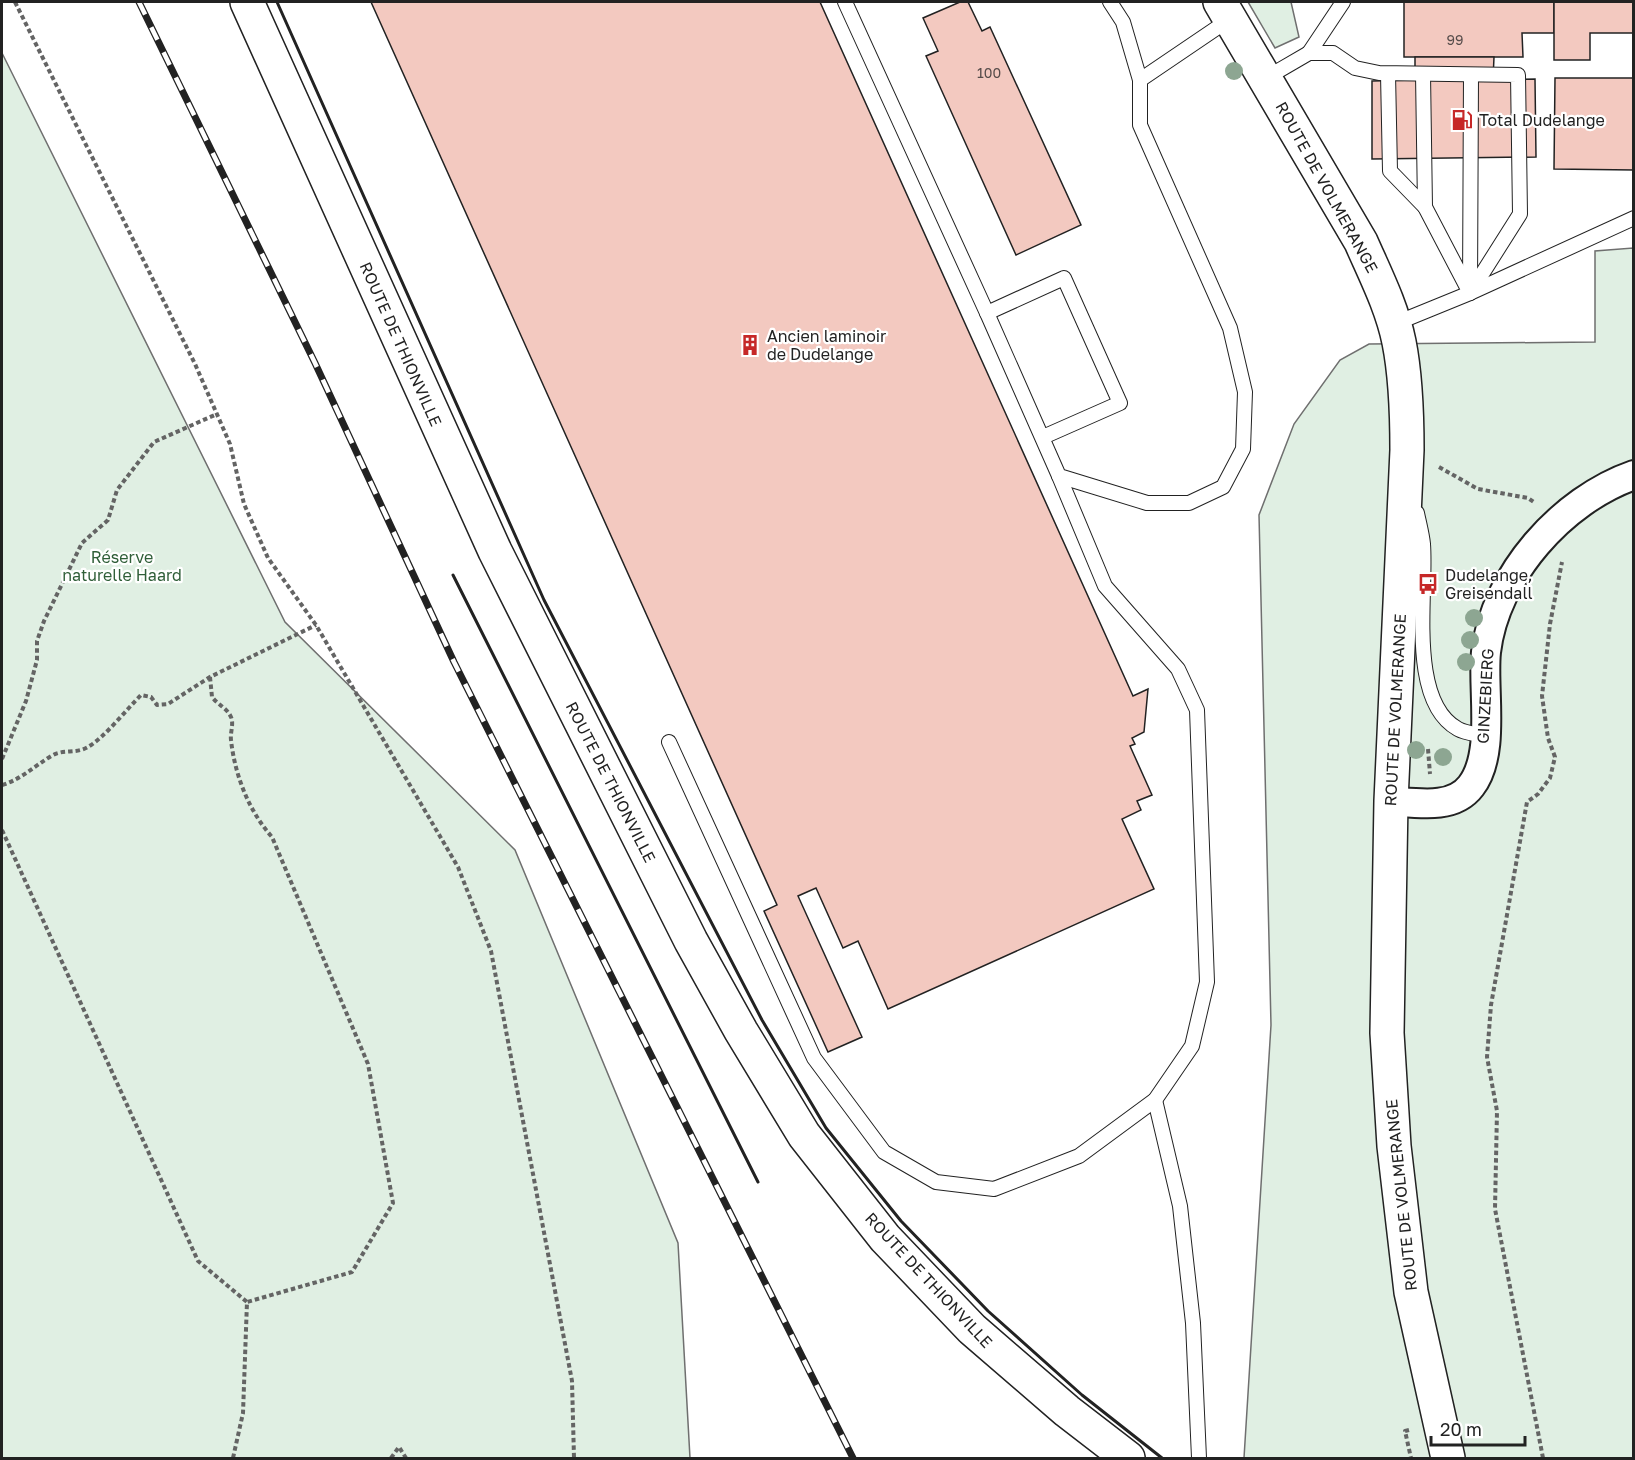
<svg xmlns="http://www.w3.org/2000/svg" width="1635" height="1460" viewBox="0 0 1635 1460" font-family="'Golos Text',sans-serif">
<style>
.green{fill:#e0efe3;stroke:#6f6f6f;stroke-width:1.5}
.building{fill:#f3c9c0;stroke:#222;stroke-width:1.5}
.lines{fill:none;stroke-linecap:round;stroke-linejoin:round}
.lane-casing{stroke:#222;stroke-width:16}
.street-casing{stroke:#222;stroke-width:32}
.secondary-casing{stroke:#222;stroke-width:36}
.path{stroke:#646464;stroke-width:4;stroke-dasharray:4.5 3;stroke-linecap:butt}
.lane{stroke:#fff;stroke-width:14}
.street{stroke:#fff;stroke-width:28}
.secondary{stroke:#fff;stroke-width:33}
.rail-casing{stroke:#222;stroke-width:7}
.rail{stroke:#fff;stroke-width:4.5;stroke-dasharray:14;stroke-linecap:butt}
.wall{stroke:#222;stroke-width:3}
.tree{fill:#8da692}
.labels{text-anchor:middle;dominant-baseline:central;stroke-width:4.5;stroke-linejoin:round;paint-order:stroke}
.number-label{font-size:14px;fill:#564c4a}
.poi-label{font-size:16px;fill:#222;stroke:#fff;text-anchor:start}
.street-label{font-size:16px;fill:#222;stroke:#fff}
.park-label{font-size:16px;fill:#2f5e38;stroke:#fff}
</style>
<rect width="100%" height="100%" fill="#fff"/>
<g class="green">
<polygon points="1248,2 1291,2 1299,37 1275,48"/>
<polygon points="2,53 285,622 515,850 678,1243 690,1458 2,1458"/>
<polygon points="1633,248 1633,1458 1244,1458 1271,1025 1259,515 1294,424 1340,360 1369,344 1595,342 1595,251"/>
</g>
<g class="building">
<polygon points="371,2 820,2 1133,696 1148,689 1144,732 1132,738 1135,744 1130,746 1152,795 1137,801 1141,810 1122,819 1154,889 888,1009 858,941 843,948 816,888 798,896 862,1037 828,1052 764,911 777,905"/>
<polygon points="960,2 968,2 982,31 990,27 1081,225 1016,255 926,56 938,51 923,18"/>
<polygon points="1404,2 1554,2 1554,33 1522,33 1523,57 1404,57"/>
<polygon points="1554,2 1634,2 1634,33 1590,33 1590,60 1554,60"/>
<polygon points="1415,57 1494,57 1493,80 1535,79 1536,157 1372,159 1372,81 1415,80"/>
<polygon points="1555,78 1634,78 1634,170 1554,169"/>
</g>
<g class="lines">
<defs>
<g id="lane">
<polyline points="845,2 987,313"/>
<polyline points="1309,53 1343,2"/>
<polyline points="1388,74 1390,171 1425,207"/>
<polyline points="1423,74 1425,207 1470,293"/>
<polyline points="1266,78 1309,53 1333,53 1355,68 1379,73 1518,75 1520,214 1470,293"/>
<polyline points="1140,80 1230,19"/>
<polyline points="1470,291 1471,75"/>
<polyline points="1394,324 1470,293 1634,218"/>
<polyline points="1043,437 1120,403 1064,278 987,313 1059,476 1147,503 1189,503 1223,487 1243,449 1245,392 1230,328 1140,125 1140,80 1123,22 1110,2"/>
<path d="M1417,513C1419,523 1422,534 1423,544C1427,593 1407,701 1458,729C1465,733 1477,734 1485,736"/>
<polyline points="669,742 814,1058 884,1152 936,1182 994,1189 1079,1156 1155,1100 1192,1046 1207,982 1197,710 1178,669 1105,586 1059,476"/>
<polyline points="1155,1100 1180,1206 1193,1323 1199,1458"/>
</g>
<path id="street" d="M1391,801C1417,803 1453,810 1471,786C1496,754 1482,689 1486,652C1495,575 1562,500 1634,475"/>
<g id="secondary">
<polyline points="247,2 495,551 691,941 741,1031 804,1135 885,1238 972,1329 1067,1411 1128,1458"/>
<path d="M1220,2L1361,242C1375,274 1392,307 1399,342C1406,377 1407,414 1407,450L1391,801L1387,1033L1394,1146L1411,1292L1448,1458"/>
</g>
</defs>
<use href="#lane" class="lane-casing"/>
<use href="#street" class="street-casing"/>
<use href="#secondary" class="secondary-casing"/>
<g class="path">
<polyline points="15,2 195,364 230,444 244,504 268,558 316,625 458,867 491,951 572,1381 574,1458"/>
<polyline points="1439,467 1478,489 1528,498 1535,503"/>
<path d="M210,677L212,697C218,705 227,708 231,717C234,724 230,733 231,740C235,776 249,811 272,837L368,1064L393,1203L352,1272L247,1302"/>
<polyline points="1428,749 1430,774"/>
<polyline points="2,759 26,701 37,660 37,641 44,621 82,543 108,520 117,490 154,442 217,414"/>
<path d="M2,785C22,779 34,766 53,755C64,749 76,754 88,747C105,737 126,710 141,695L151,697L157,705L168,704L210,677L316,625"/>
<polyline points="2,830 198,1261 247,1302 243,1413 233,1458"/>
<polyline points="1409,1430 1405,1431 1411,1458"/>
<polyline points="391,1458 399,1447 406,1458"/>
<polyline points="1543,1458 1495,1209 1497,1111 1487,1057 1491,1005 1527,802 1538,794 1550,778 1555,757 1548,738 1542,696 1550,624 1562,562"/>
</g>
<use href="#lane" class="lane"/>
<use href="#street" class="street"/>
<use href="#secondary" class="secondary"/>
<defs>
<polyline id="rail" points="139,2 315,363 454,662 853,1458"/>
</defs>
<use href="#rail" class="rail-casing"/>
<use href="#rail" class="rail"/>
<g class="wall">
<polyline points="277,2 544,600 762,1020 826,1128 901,1221 988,1311 1082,1395 1162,1458"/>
<polyline points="453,575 758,1182"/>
</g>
</g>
<g class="tree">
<circle cx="1234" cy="71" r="9"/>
<circle cx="1474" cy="618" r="9"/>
<circle cx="1470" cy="640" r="9"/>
<circle cx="1466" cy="662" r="9"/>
<circle cx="1416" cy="750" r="9"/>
<circle cx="1443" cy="757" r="9"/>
</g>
<defs>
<symbol id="fuel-bare" viewBox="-9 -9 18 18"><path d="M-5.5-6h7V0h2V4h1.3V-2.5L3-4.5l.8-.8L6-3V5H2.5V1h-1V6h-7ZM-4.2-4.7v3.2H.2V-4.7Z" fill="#c62828" stroke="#fff" stroke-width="2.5" paint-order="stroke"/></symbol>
<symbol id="building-bare" viewBox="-9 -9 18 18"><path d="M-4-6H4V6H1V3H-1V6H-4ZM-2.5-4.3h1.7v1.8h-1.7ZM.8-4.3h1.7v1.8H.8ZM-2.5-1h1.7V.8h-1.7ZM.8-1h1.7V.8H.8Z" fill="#c62828" stroke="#fff" stroke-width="2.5" paint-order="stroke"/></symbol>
<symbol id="bus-bare" viewBox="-9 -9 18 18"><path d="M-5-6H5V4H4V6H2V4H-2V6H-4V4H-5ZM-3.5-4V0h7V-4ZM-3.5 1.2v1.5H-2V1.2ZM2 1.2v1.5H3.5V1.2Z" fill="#c62828" stroke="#fff" stroke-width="2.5" paint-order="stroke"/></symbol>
</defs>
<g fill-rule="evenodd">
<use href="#fuel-bare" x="1447" y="105" width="30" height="30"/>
<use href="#building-bare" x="735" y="330" width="30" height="30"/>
<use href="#bus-bare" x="1413" y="569" width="30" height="30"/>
</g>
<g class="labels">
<g class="number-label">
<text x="1455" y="39">99</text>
<text x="989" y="72">100</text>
</g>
<g class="poi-label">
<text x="1479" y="120">Total Dudelange</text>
<text x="767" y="336">Ancien laminoir<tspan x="767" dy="18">de Dudelange</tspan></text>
<text x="1445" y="575">Dudelange,<tspan x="1445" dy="18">Greisendall</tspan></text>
</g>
<g class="street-label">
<text transform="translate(1327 187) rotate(61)">ROUTE DE VOLMERANGE</text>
<text transform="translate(401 344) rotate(66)">ROUTE DE THIONVILLE</text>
<text transform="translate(1485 696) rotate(-87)">GINZEBIERG</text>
<text transform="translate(1395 710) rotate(-87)">ROUTE DE VOLMERANGE</text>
<text transform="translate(611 782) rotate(63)">ROUTE DE THIONVILLE</text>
<text transform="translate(1401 1195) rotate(-96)">ROUTE DE VOLMERANGE</text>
<text transform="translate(929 1280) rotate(47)">ROUTE DE THIONVILLE</text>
</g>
<g class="park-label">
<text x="122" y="557">Réserve<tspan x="122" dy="18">naturelle Haard</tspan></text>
</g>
</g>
<rect width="1635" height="1460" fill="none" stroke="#222222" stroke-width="6"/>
<path d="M1431 1436v9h94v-9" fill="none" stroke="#222222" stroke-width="3"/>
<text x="1440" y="1436" font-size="18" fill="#222222" stroke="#ffffff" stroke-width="4.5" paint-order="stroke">20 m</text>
</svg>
